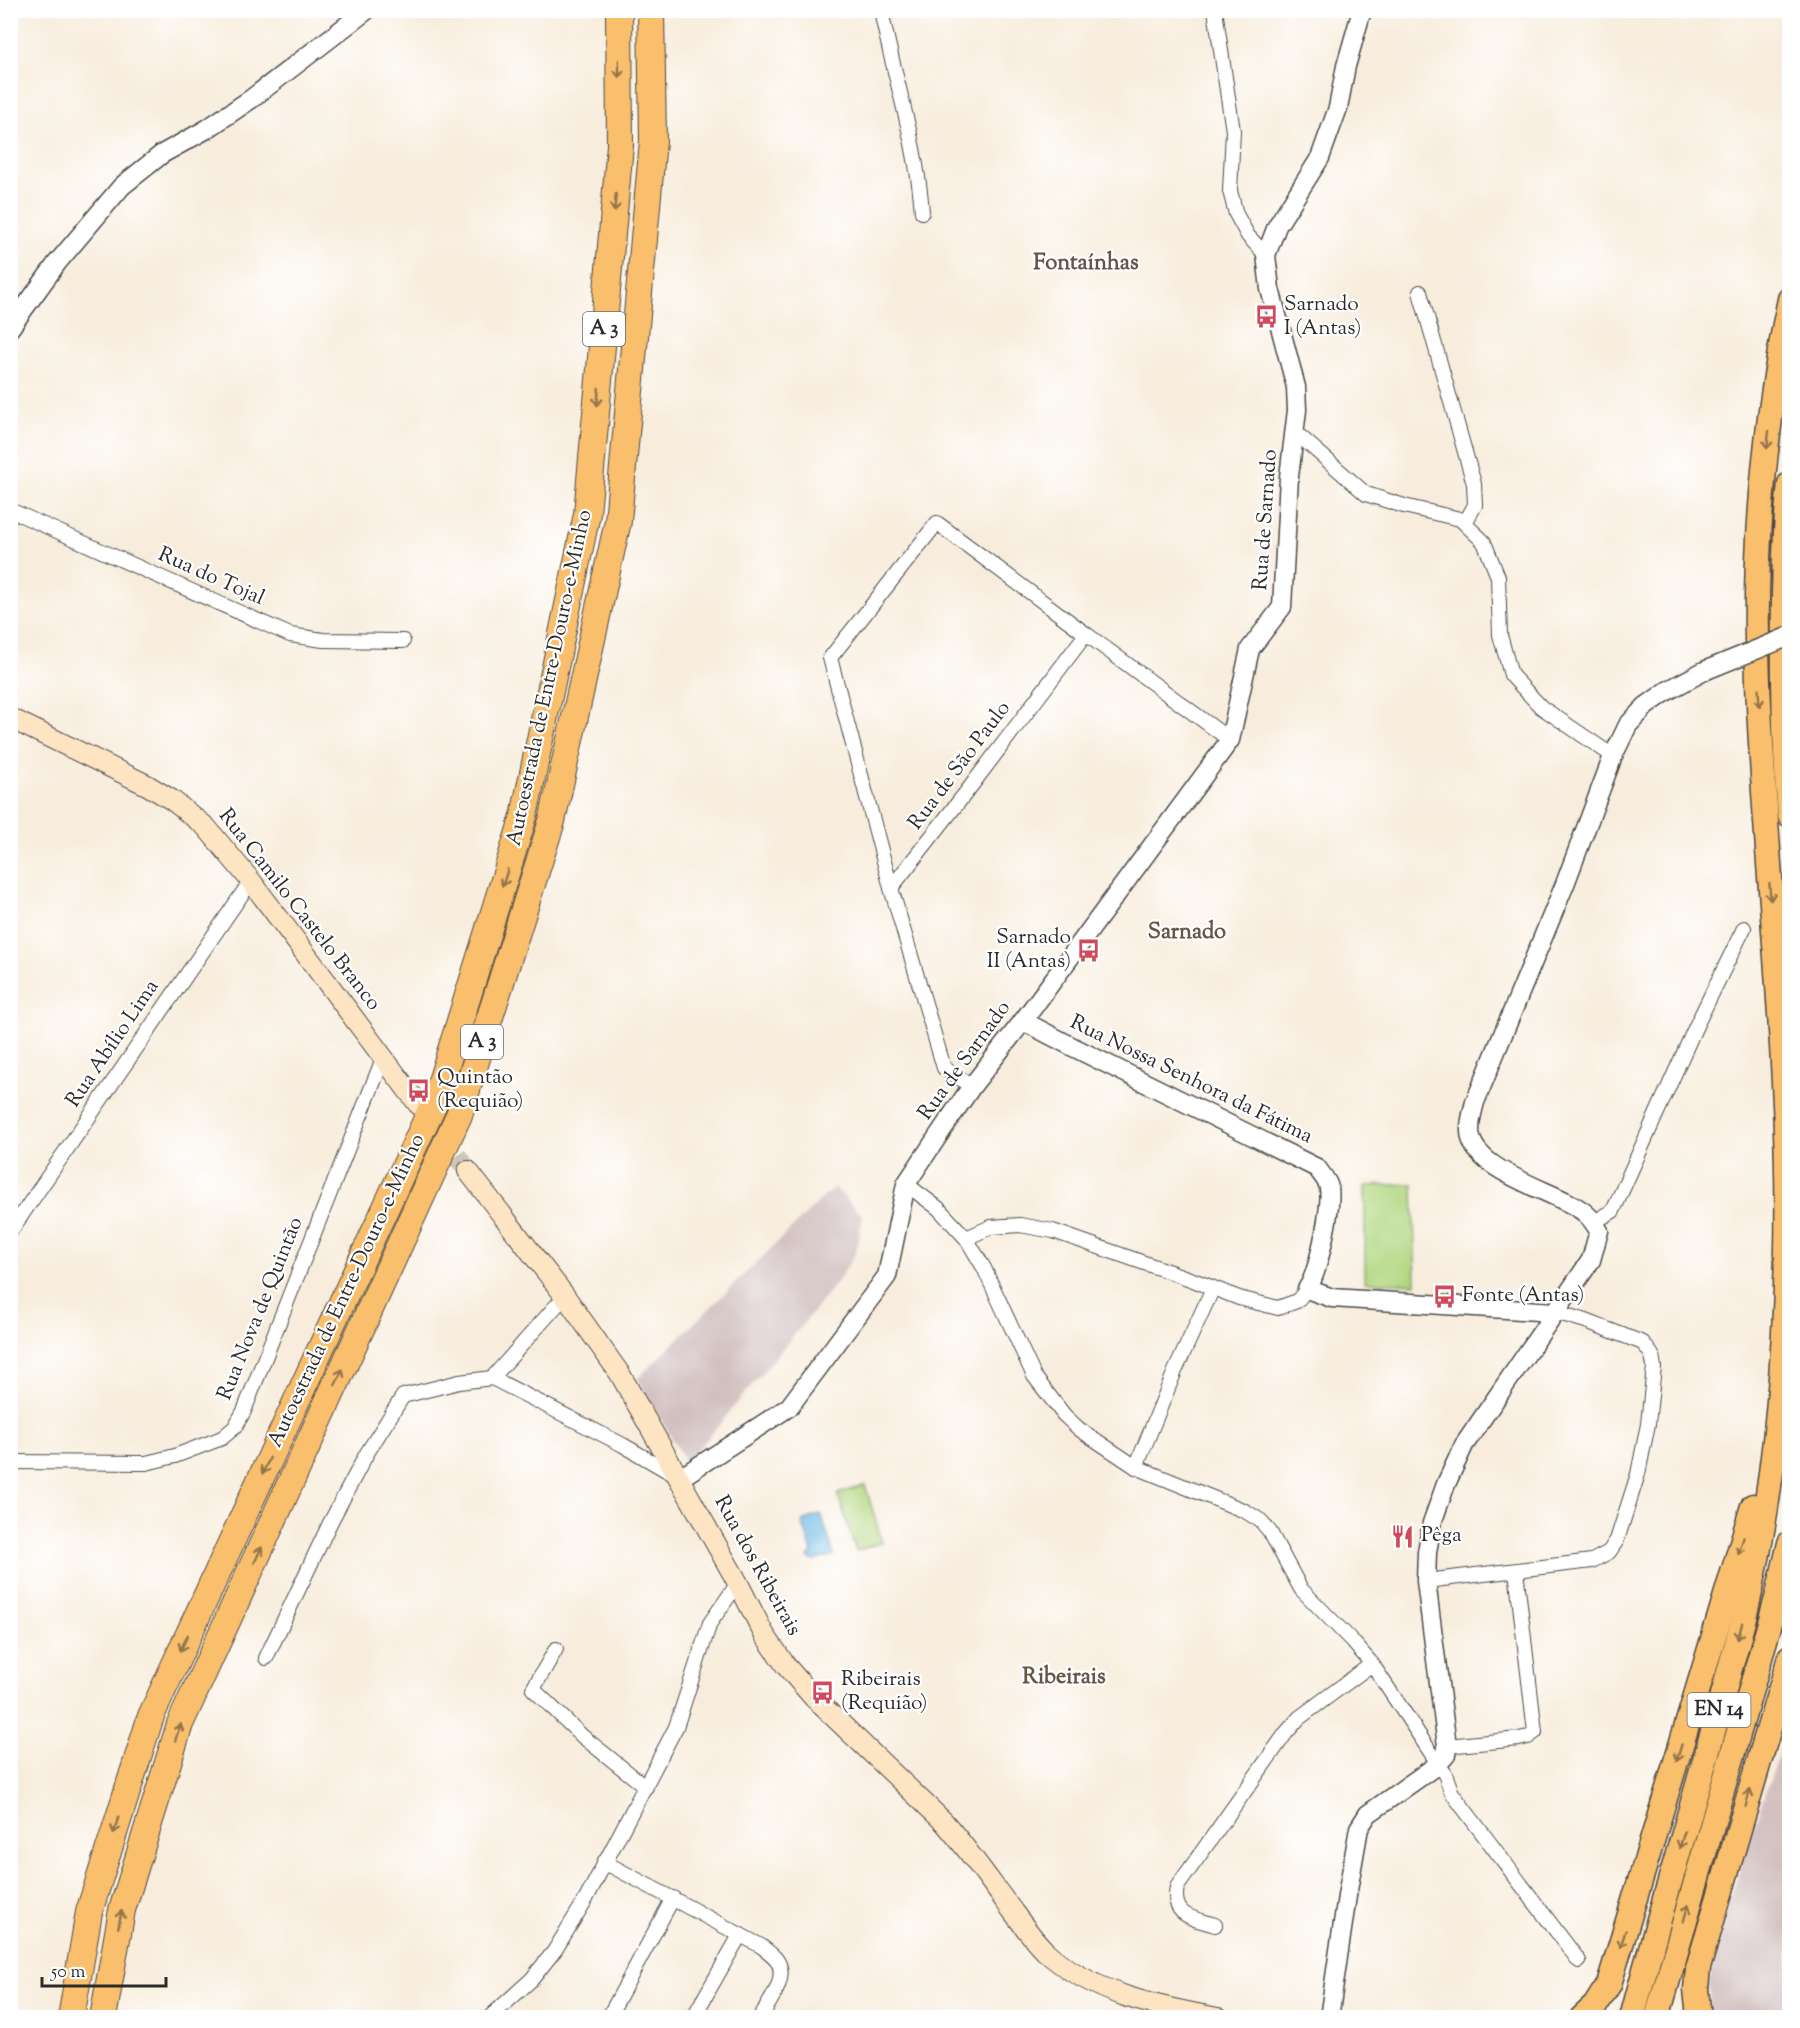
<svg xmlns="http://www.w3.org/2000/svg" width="1800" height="2028" viewBox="0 0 1800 2028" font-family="'Sorts Mill Goudy',serif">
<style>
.industrial{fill:#d2bfbf}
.green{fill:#b2d781;stroke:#6e8156;stroke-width:1.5}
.water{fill:#6bb8e4;stroke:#4b7288;stroke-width:1.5}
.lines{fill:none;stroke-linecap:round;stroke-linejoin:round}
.secondary-tunnel{stroke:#cfc6b9;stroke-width:20;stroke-dasharray:20 10;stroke-linecap:butt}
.minor-casing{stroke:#4a4846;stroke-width:16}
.tertiary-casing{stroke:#4a4846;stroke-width:21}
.secondary-casing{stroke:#4a4846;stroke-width:22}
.trunk-casing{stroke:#4a4846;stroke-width:27}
.motorway-casing{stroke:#4a4846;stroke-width:28}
.minor{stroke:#fff;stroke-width:14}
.tertiary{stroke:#fff;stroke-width:18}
.secondary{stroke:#fde5c4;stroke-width:20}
.trunk{stroke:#f9bf6c;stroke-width:24}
.motorway{stroke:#f9bf6c;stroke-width:26}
.tertiary-bridge-casing{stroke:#4a4846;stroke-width:21;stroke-linecap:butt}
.tertiary-bridge{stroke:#fff;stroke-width:18}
.oneway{stroke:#92754c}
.labels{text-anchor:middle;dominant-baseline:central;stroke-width:4.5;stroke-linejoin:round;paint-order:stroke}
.shield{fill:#fff;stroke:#6b6b6b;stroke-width:1.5}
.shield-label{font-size:20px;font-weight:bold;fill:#2b2b2b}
.poi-label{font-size:21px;fill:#2b2b2b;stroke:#fff;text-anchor:start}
.street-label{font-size:21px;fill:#2b2b2b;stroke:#fff}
.neighbourhood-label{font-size:22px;font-weight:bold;fill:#655647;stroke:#fff}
</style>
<rect width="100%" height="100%" fill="#fff"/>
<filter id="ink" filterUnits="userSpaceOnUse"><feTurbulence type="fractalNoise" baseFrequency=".0167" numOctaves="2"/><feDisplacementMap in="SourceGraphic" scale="12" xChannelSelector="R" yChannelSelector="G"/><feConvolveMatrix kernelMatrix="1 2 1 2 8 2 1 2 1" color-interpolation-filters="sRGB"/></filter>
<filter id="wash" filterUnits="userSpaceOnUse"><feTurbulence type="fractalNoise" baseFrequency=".008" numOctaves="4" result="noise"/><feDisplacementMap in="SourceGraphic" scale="24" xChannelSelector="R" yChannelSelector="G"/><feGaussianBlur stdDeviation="1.35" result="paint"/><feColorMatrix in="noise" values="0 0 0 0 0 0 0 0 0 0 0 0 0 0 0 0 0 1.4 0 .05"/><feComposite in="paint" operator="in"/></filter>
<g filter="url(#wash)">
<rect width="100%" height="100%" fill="#f8eddd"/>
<g class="industrial">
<polygon points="834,1187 863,1216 856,1252 844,1272 817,1307 703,1444 685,1461 637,1379"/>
<polygon points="1789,1727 1789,2017 1709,2018 1709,1981 1722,1922 1764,1796"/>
</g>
<g class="green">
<polygon points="1413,1184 1416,1284 1365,1282 1365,1186"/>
<polygon points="865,1485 882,1542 856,1551 838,1494"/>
</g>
<polygon class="water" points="821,1514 834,1555 814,1561 808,1558 812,1552 802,1521"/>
</g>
<g filter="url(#ink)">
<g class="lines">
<polyline class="secondary-tunnel" points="421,1108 468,1171"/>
<defs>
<g id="minor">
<path d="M881,10C894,78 917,143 922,212"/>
<polyline points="1215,10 1233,131 1230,191 1236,214 1248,236 1266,255"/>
<polyline points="1420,292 1474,484 1475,505 1465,523"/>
<polyline points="1295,432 1366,494 1404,506 1460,519 1484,542 1498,577 1500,635 1511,675 1541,707 1613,756"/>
<polyline points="10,510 290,635 323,640 403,641"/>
<polyline points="891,888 830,658 937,523 1086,634"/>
<polyline points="972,1086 944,1068 891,888 968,790 1086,634 1230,740"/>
<polyline points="906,1184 938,1208 966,1238 984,1268 1034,1376 1064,1415 1079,1429 1136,1467 1245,1511 1261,1521 1270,1532 1301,1589 1352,1641 1372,1664 1445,1774 1452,1793 1579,1961"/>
<polyline points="1594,1222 1613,1211 1695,1028 1744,928"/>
<polyline points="10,1232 251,881"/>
<polyline points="966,1238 991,1227 1020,1225 1053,1231 1193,1280 1239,1298 1278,1308 1297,1301 1307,1289"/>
<polyline points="492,1378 565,1296"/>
<polyline points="10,1462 146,1463 175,1456 222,1438 235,1427 244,1411 384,1056"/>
<polyline points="1136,1467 1175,1371 1213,1288"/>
<polyline points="1426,1581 1592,1561 1609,1552 1617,1540 1638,1474 1648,1424 1654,1367 1652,1355 1643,1343 1586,1321 1555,1312"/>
<polyline points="556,1649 533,1689 582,1736 646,1787"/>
<polyline points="266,1658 330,1523 367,1453 403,1396 459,1382 492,1378 623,1445 678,1477"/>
<polyline points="1447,1746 1519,1739 1528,1737 1535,1732 1516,1571"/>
<path d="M604,1862L761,1946C766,1950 772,1954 776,1959C790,1977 769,2002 760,2018"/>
<path d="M1215,1925C1193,1918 1171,1917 1177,1887L1286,1733L1299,1718L1372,1664"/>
<polyline points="489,2018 532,1979 555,1950 586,1899 676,1727 710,1623 738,1583"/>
<polyline points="608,2018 673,1898"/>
<polyline points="693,2018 740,1935"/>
</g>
<g id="tertiary">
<polyline points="10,328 57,263 122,186 162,154 207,129 251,99 367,10"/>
<path d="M1023,1021L1071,1046L1317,1168C1321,1174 1328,1181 1329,1188C1332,1206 1318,1275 1307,1289L1332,1298L1555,1312"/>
<polyline points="680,1478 789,1407 887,1276 906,1184 940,1133 972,1086 1023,1021 1230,740 1250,649 1282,607 1289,477 1297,410 1296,387 1270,289 1266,255 1277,226 1320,158 1338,108 1346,66 1362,10"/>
<path d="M1329,2018L1347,1896L1359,1828L1368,1814L1437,1765L1446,1755L1447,1746L1426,1581L1427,1552L1432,1523L1446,1484L1464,1445L1591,1260L1599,1231C1595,1224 1591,1218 1585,1213C1559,1191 1468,1172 1470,1129C1470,1120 1473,1110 1475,1102L1565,884L1613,756L1628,725L1646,706L1667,691L1704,671"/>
</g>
<g id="secondary">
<polyline points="10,718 147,785 172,800 206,827 251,881 418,1104"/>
<path d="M468,1171L565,1296L620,1374L738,1583L764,1634L786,1666L814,1698L944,1822C966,1847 985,1874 1005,1901C1018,1918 1030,1936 1045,1951C1092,1994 1158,2007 1218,2018"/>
</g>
<g id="trunk">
<path d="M1790,484C1785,521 1785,558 1784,595C1783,668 1784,742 1790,815"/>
<polyline points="1582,2018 1595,2006 1609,1984 1753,1506"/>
<path d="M1632,2018C1662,1902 1699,1788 1729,1672C1737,1644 1745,1616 1751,1588C1775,1478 1785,1361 1787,1249C1791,1060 1765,871 1758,682C1753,554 1764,424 1790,299"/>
<polyline points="1657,2018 1777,1598 1790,1543"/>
<polyline points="1699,2018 1696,1989 1698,1968 1790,1657"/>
</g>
<g id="motorway">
<polyline points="71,2018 89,1912 151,1716 435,1101 524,816 587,514 620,145 619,10"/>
<polyline points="103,2018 122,1910 180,1724 459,1115 552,821 618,521 653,141 651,10"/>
</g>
</defs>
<use href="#minor" class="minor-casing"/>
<use href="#tertiary" class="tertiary-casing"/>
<use href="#secondary" class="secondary-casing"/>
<use href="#trunk" class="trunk-casing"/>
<use href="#motorway" class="motorway-casing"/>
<use href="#minor" class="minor"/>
<use href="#tertiary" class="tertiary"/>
<use href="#secondary" class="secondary"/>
<use href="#trunk" class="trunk"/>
<use href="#motorway" class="motorway"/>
<defs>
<polyline id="tertiary-bridge" points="1704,671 1790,636"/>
</defs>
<use href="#tertiary-bridge" class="tertiary-bridge-casing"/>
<use href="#tertiary-bridge" class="tertiary-bridge"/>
</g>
<defs><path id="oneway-shaft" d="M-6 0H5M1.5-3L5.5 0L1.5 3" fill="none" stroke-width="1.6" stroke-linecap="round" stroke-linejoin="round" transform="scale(1.5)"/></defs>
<g class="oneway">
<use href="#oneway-shaft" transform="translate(619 69) rotate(89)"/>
<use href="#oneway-shaft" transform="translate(615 203) rotate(95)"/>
<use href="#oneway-shaft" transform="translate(598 397) rotate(95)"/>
<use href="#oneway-shaft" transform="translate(1768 440) rotate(97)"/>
<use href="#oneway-shaft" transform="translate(1759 698) rotate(87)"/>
<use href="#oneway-shaft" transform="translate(505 878) rotate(107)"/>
<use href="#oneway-shaft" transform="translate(1770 892) rotate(86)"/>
<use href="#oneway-shaft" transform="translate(339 1377) rotate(-65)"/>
<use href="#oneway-shaft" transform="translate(266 1466) rotate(115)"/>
<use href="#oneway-shaft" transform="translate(1741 1546) rotate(107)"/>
<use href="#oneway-shaft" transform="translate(258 1555) rotate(-65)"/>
<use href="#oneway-shaft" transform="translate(1740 1631) rotate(105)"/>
<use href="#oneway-shaft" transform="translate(184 1643) rotate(115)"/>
<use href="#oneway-shaft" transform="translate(178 1732) rotate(-72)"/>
<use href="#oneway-shaft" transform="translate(1679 1753) rotate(107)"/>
<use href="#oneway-shaft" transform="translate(1748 1798) rotate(-74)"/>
<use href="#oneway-shaft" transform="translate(116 1825) rotate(107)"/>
<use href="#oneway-shaft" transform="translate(1682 1840) rotate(106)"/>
<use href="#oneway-shaft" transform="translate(1686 1913) rotate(-74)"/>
<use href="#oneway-shaft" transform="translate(120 1919) rotate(-79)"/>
<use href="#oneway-shaft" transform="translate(1623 1939) rotate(107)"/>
</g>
</g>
<defs>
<symbol id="bus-bare" viewBox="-9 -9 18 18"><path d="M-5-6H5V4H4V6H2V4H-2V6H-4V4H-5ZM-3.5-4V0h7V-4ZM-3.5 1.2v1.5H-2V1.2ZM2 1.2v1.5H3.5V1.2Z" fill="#d1495b" stroke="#fff" stroke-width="2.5" paint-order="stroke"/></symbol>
<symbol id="restaurant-bare" viewBox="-9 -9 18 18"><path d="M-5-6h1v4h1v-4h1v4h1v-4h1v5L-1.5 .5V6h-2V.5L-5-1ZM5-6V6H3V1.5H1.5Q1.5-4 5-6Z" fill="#d1495b" stroke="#fff" stroke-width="2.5" paint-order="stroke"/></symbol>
</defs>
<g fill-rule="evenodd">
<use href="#bus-bare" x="1250" y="300" width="33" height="33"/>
<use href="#bus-bare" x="1072" y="934" width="33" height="33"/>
<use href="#bus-bare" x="402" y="1074" width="33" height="33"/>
<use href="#bus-bare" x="1428" y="1280" width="33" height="33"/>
<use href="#restaurant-bare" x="1386" y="1520" width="33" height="33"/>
<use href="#bus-bare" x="806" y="1676" width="33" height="33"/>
</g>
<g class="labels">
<g class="shield">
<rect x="583" y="312" width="42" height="34" rx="4.5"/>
<rect x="461" y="1025" width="42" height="34" rx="4.5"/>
<rect x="1687.5" y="1693" width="63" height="34" rx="4.5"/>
</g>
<g class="shield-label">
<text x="604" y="329">A 3</text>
<text x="482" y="1042">A 3</text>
<text x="1719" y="1710">EN 14</text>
</g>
<g class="poi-label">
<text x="1284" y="305">Sarnado<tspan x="1284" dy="24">I (Antas)</tspan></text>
<text x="1071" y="938" text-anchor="end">Sarnado<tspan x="1071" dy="24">II (Antas)</tspan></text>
<text x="437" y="1078">Quintão<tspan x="437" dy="24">(Requião)</tspan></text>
<text x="1462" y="1296">Fonte (Antas)</text>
<text x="1421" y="1536">Pêga</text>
<text x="841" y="1680">Ribeirais<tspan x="841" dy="24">(Requião)</tspan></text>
</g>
<g class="street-label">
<text transform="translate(1266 520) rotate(-86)">Rua de Sarnado</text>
<text transform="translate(211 577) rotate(24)">Rua do Tojal</text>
<text transform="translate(550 678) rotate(-78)">Autoestrada de Entre-Douro-e-Minho</text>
<text transform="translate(960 766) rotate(-53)">Rua de São Paulo</text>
<text transform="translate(299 910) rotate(52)">Rua Camilo Castelo Branco</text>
<text transform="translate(113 1044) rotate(-56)">Rua Abílio Lima</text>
<text transform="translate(965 1061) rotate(-54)">Rua de Sarnado</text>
<text transform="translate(1191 1080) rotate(26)">Rua Nossa Senhora da Fátima</text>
<text transform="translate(347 1291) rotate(-65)">Autoestrada de Entre-Douro-e-Minho</text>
<text transform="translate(261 1309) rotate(-68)">Rua Nova de Quintão</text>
<text transform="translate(757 1566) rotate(61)">Rua dos Ribeirais</text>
</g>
<g class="neighbourhood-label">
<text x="1086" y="264">Fontaínhas</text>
<text x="1187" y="933">Sarnado</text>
<text x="1064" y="1678">Ribeirais</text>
</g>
</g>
<rect width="1800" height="2028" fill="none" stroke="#fff" stroke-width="36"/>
<path d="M42 1977v9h124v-9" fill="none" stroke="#2b2b2b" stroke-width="3"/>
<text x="51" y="1977" font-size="18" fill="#2b2b2b" stroke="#ffffff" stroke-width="4.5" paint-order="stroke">50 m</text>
</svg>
